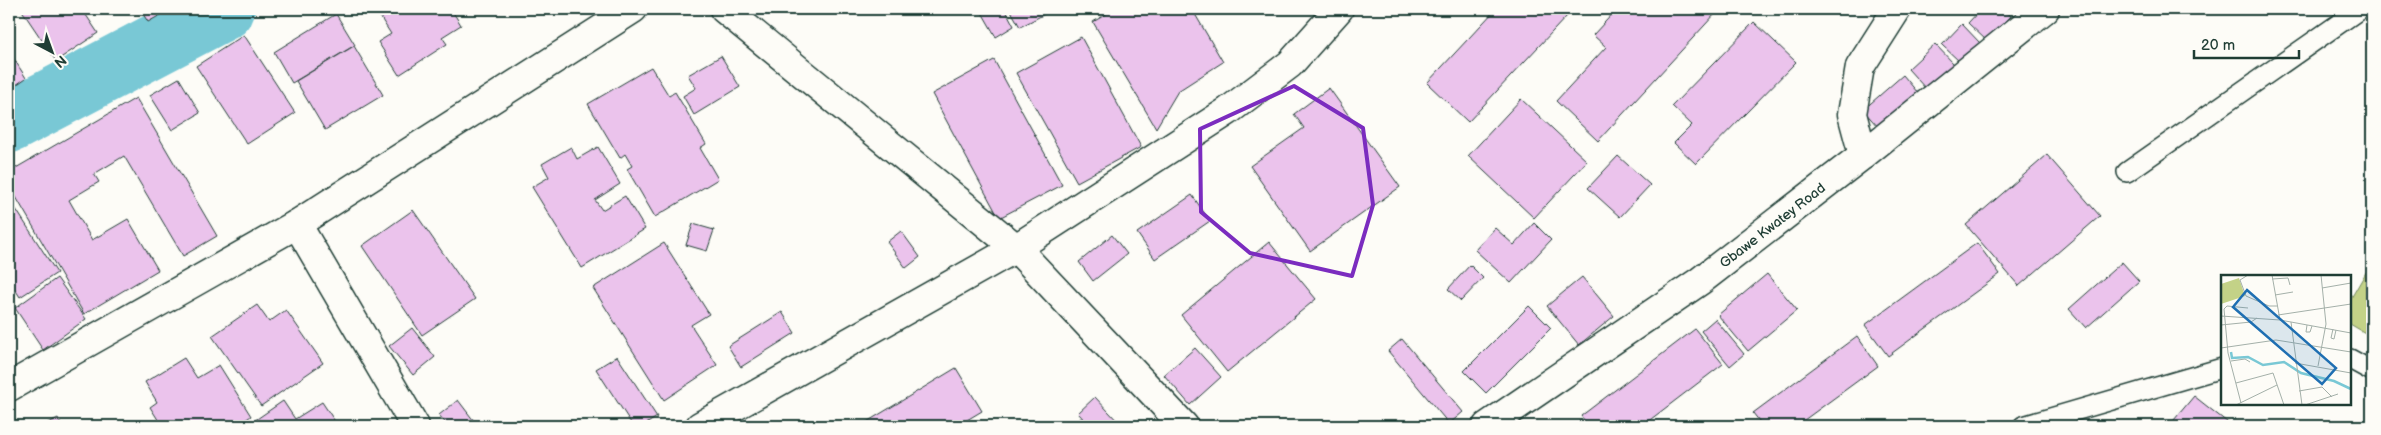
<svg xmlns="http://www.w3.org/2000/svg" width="2381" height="435" viewBox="0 0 2381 435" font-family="'Balsamiq Sans',sans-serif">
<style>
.green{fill:#c3d287;stroke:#71885e}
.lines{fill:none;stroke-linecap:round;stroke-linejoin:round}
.river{stroke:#79c8d5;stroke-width:62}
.building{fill:#ebc3ec;stroke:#1f3d34}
.service-casing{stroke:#1f3d34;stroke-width:22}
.minor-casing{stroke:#1f3d34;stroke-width:31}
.tertiary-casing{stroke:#1f3d34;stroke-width:31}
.service{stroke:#fdfcf7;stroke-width:19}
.minor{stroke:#fdfcf7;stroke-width:28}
.tertiary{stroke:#fdfcf7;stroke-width:28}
.marked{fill:none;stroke:#7b2cbf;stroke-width:4;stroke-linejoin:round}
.labels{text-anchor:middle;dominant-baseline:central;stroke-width:4;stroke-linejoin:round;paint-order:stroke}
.street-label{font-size:14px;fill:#1f3d34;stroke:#fdfcf7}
.inset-river{fill:none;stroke:#79c8d5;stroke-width:2.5}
.inset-road{fill:none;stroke:#a4b0a9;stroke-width:1}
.view{fill:#1f6fb2;fill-opacity:0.15;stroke:#1f6fb2;stroke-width:2.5}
.inset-edge{fill:none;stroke:#1f3d34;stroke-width:2.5}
</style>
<rect width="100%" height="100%" fill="#fdfcf7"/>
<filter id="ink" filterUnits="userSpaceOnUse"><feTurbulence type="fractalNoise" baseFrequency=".02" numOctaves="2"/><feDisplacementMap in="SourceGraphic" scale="10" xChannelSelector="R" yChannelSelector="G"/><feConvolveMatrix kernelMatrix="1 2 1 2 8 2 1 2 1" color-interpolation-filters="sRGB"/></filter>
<g filter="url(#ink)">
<polygon class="green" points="2372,262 2372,337 2350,324 2350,300"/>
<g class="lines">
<polyline class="river" points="9,122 224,9"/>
</g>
<g class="building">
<polygon points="21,9 82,9 98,33 56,61"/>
<polygon points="140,9 171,9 148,22"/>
<polygon points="375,9 451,9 461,25 442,37 447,44 399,75 378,42 391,34"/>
<polygon points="980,9 1005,9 1014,26 996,37"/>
<polygon points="1010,9 1054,9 1020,27"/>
<polygon points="1115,9 1192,9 1223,62 1178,91 1156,128 1093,22"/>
<polygon points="1496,9 1559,9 1567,16 1468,122 1427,83"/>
<polygon points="1617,9 1711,9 1716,13 1598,141 1556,101 1606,47 1593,35"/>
<polygon points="1981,9 2003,9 2011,16 1988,42 1968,23"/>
<polygon points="336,14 355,45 292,83 274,52"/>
<polygon points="1754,22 1796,62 1696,164 1674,143 1692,125 1672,106"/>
<polygon points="1962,24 1980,43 1961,63 1942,45"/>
<polygon points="244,35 295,113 247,144 196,66"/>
<polygon points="1081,37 1141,147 1077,182 1016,73"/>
<polygon points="1935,44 1954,64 1926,89 1908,69"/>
<polygon points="354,46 383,95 325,130 296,81"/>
<polygon points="9,51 26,78 9,90"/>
<polygon points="721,56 740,87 694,115 683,96 696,88 688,75"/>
<polygon points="994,60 1062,185 999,218 932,94"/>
<polygon points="651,67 669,96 675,92 706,144 700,148 718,179 655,217 627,169 632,166 625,154 620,158 588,104"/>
<polygon points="1903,75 1918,93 1879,128 1863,110"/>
<polygon points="179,78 200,113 172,130 150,95"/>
<polygon points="1329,88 1400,187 1310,251 1250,166 1304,128 1294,114"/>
<polygon points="136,98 217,236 183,256 124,156 94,174 99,182 69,200 92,240 128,219 158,270 84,314 9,185 9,172"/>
<polygon points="1521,99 1587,161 1534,218 1468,156"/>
<polygon points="571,147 577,159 598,147 620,184 595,200 602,210 625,196 645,229 582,268 532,187 549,177 542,164"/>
<polygon points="2047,155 2100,216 2019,286 1966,225"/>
<polygon points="1618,156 1650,185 1620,217 1588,188"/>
<polygon points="1192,195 1210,221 1155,259 1137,233"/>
<polygon points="12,203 57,273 20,297 9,280 9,205"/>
<polygon points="413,210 475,299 422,335 362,246"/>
<polygon points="1534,223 1551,240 1511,283 1475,250 1495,228 1514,245"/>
<polygon points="693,224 714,230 707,251 686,245"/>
<polygon points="901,231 920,257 906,268 887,242"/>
<polygon points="1112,235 1127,254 1093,281 1079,262"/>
<polygon points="1269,242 1316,299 1227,372 1181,315"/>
<polygon points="664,243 709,314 691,325 717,365 664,400 593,288"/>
<polygon points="1977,243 2000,274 1888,356 1865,325"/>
<polygon points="2122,262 2139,281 2086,328 2069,309"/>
<polygon points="1470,265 1483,278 1461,301 1448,289"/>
<polygon points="1767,274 1797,310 1748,351 1718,315"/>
<polygon points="1582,277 1614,316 1579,345 1547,306"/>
<polygon points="57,278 86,319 43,350 15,308"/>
<polygon points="257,305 269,322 286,310 323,363 261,406 212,336"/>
<polygon points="1529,306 1551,328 1486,393 1464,371"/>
<polygon points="782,312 795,333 741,367 728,346"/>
<polygon points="1715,319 1744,354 1730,366 1701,331"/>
<polygon points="412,328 435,357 413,375 389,346"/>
<polygon points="1695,329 1723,364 1642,426 1589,426 1581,416"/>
<polygon points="1857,336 1878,366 1796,426 1763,426 1753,413"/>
<polygon points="1402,339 1463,412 1449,424 1388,351"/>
<polygon points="1195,348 1221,377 1190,405 1164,375"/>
<polygon points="617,356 657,417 643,426 633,426 596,369"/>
<polygon points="184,358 197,378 219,365 251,416 241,423 243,426 162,426 150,407 157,402 145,382"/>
<polygon points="956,368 982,411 957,426 860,426"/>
<polygon points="2194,396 2232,426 2169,426"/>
<polygon points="1095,397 1122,426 1090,426 1078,413"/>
<polygon points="458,400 474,421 468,426 448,426 439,415"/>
<polygon points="283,401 295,419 322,402 336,423 331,426 257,426 254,421"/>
<polygon points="58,418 62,426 42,426"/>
<polygon points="1081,418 1089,426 1071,426"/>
</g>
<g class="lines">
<defs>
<g id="service">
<polyline points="2127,172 2360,9"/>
<polyline points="2350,359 2372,371"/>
<polyline points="2023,426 2222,368"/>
</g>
<g id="minor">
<polyline points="724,9 1016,248 1184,426"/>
<polyline points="1863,155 1852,114 1860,67 1897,9"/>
<polyline points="297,224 415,426"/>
<polyline points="9,387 297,224 633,9"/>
<polyline points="700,426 1016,248 1228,111 1290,64 1339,9"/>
</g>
<g id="tertiary">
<path id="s1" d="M1487,426L1700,281L1863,155L2045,9"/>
</g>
</defs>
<use href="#service" class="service-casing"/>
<use href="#minor" class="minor-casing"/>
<use href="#tertiary" class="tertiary-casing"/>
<use href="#service" class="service"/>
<use href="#minor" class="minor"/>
<use href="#tertiary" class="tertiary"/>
</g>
</g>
<path class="marked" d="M1294,86L1363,128L1373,205L1352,276L1250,253L1201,212L1200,129Z"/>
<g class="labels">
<g class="street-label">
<text stroke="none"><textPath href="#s1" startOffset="349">Gbawe Kwatey Road</textPath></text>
</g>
</g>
<g transform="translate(2221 275)">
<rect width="130" height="130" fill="#fdfcf7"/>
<path d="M18,3L24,21L0,29V9Z" fill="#c3d287"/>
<path class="inset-river" d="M10,77L11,83L27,82L42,90L63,87L80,98L113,106L130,114"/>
<path class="inset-road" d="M27,0L19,5L25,21L48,31H56M51,0L59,45M51,4L67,3L69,10M101,13L130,8M54,20L72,17M57,40L130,29M0,41L59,45L130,58M70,47L81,130M0,50L30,47L36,43M86,50L85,57H89L91,51M112,54L110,63L113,64L115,55M0,73L55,65L130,77M10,86L24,84L29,87M74,88L130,98M97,91L105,49L100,0M15,108L52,98L63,130M78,116L101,112L111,122M20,128L7,78L3,34L6,31L27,33M15,130L56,110M84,130L117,119"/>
<path class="view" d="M26,15L115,93L101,109L12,32Z"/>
<rect width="130" height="130" class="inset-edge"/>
</g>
<rect width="2381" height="435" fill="none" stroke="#fdfcf7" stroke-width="30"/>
<rect x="15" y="15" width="2351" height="405" fill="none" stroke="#1f3d34" stroke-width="2" filter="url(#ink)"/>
<g transform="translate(52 52) rotate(139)" stroke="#fdfcf7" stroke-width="4" paint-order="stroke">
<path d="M0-4L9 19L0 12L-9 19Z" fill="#1f3d34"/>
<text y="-8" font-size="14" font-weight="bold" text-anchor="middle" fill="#1f3d34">N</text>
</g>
<path d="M2194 50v8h105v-8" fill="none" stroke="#1f3d34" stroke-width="2.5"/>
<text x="2201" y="50" font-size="15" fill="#1f3d34" stroke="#fdfcf7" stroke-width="4" paint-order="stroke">20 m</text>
</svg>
